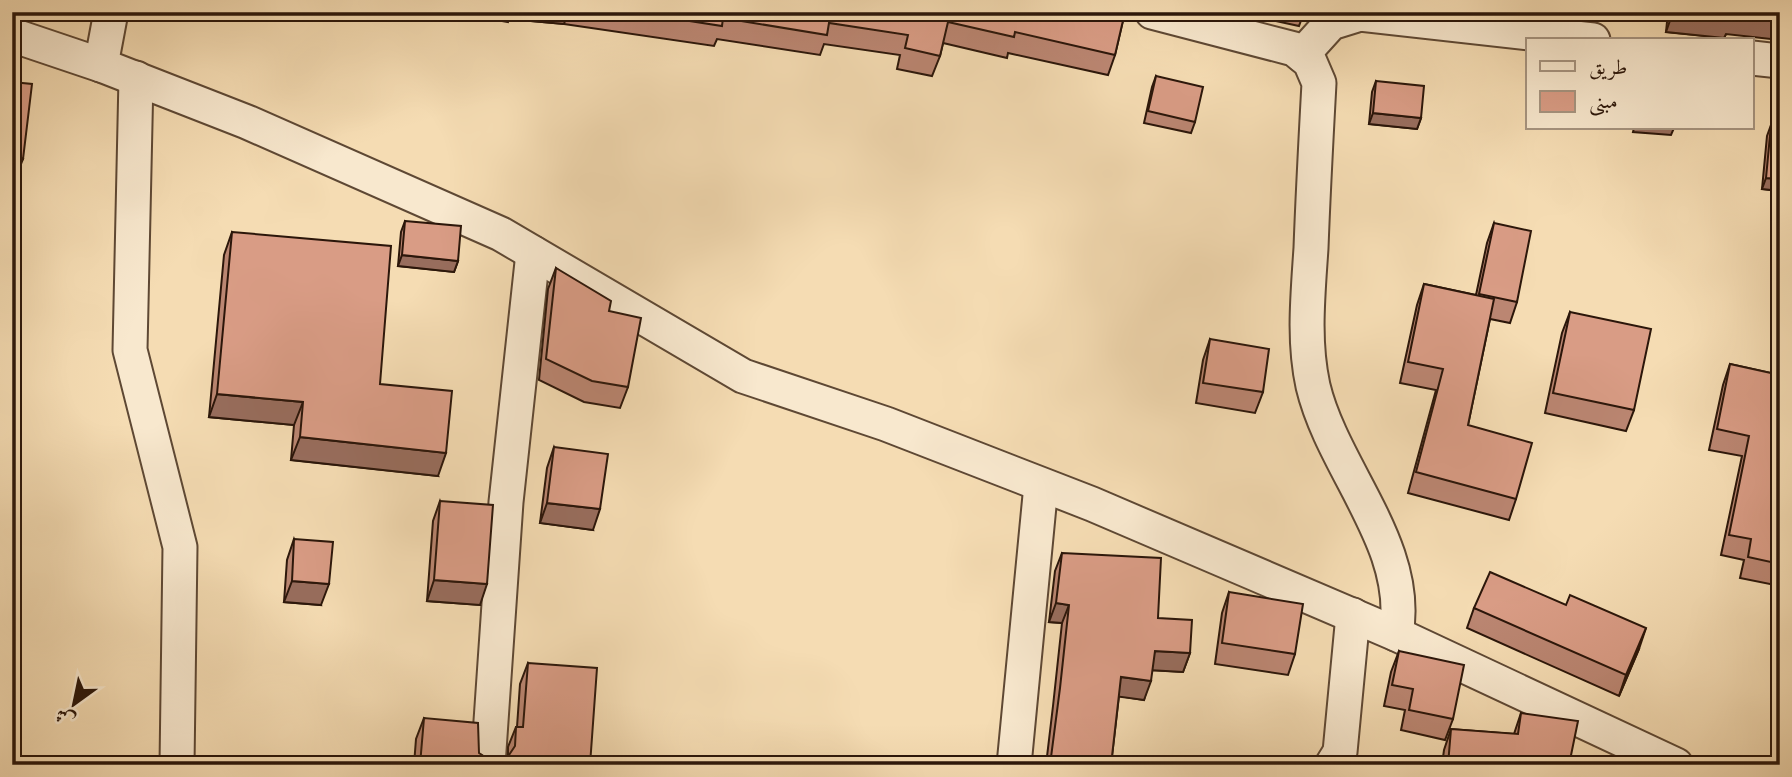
<svg xmlns="http://www.w3.org/2000/svg" width="1792" height="777" viewBox="0 0 1792 777" font-family="'IM FELL French Canon',Amiri,serif">
<style>
.lines{fill:none;stroke-linecap:round;stroke-linejoin:round}
.street-casing{stroke:#5e4834;stroke-width:37}
.street{stroke:#f8e8ce;stroke-width:33}
.wall{fill:#bb8672;stroke:#2b160a;stroke-width:2}
.shaded-wall{fill:#986d5d;stroke:#2b160a;stroke-width:2}
.building{fill:#d99c85;stroke:#2b160a;stroke-width:2}
</style>
<rect width="100%" height="100%" fill="#f5dcb3"/>
<filter id="stains"><feTurbulence type="fractalNoise" baseFrequency=".00286" numOctaves="4"/><feColorMatrix values="0 0 0 0 .2 0 0 0 0 .09 0 0 0 0 .02 0 0 0 .5 -.17"/></filter>
<radialGradient id="worn" r=".72"><stop offset=".6" stop-color="#630" stop-opacity="0"/><stop offset="1" stop-color="#630" stop-opacity=".3"/></radialGradient>
<g class="lines">
<defs>
<g id="street">
<path d="M1152,12L1294,49L1310,62L1319,83C1316,138 1313,193 1311,248C1308,294 1303,341 1313,386C1333,470 1412,546 1396,634"/>
<polyline points="12,35 101,65 247,122 501,234 743,376 886,424 1092,504 1396,634 1676,765"/>
<polyline points="1302,55 1331,23 1360,14 1593,40"/>
<polyline points="1752,58 1780,61"/>
<polyline points="101,65 111,12"/>
<polyline points="136,78 130,350 180,547 177,765"/>
<polyline points="488,765 506,502 533,253"/>
<polyline points="1014,765 1041,485"/>
<polyline points="1332,765 1340,752 1353,615"/>
</g>
</defs>
<use href="#street" class="street-casing"/>
<use href="#street" class="street"/>
</g>
<g class="wall">
<polygon points="453,12 1125,12 1115,55 1108,75 1008,53 1007,58 943,43 940,56 932,76 897,69 900,55 824,44 820,55 717,39 714,46 564,24 509,19 508,22"/>
<polygon points="1235,12 1304,12 1299,26"/>
<polygon points="1668,12 1780,12 1726,34 1724,38 1666,32"/>
<polygon points="1156,76 1195,122 1191,133 1144,123 1152,87"/>
<polygon points="1376,81 1421,118 1417,129 1369,124 1372,92"/>
<polygon points="1771,125 1780,125 1780,191 1762,189 1767,136"/>
<polygon points="405,221 458,261 454,272 398,266 401,232"/>
<polygon points="1494,223 1517,302 1510,323 1490,319 1468,425 1516,499 1509,520 1408,493 1436,390 1400,383 1417,305 1424,284 1476,295 1487,243"/>
<polygon points="232,232 380,384 438,476 291,460 294,425 209,417 224,255"/>
<polygon points="556,268 609,311 628,387 620,408 584,402 539,380 548,289"/>
<polygon points="1570,312 1634,410 1626,431 1545,413 1562,333"/>
<polygon points="1210,339 1263,392 1255,413 1196,403 1203,360"/>
<polygon points="1730,364 1780,375 1780,586 1740,578 1744,560 1721,555 1742,456 1709,450 1723,385"/>
<polygon points="554,447 593,530 540,523 547,468"/>
<polygon points="440,501 480,605 427,601 433,521"/>
<polygon points="294,539 321,605 284,602 287,560"/>
<polygon points="1062,553 1158,618 1190,653 1183,672 1152,670 1144,700 1119,696 1111,765 1046,765 1053,706 1062,623 1049,622 1055,571"/>
<polygon points="1229,592 1295,654 1288,675 1215,664 1222,613"/>
<polygon points="1474,608 1639,649 1619,696 1467,628"/>
<polygon points="1399,651 1453,719 1445,740 1401,730 1405,710 1384,706 1391,672"/>
<polygon points="528,663 590,765 414,765 416,739 424,718 494,763 505,761 508,756 508,747 516,727 517,727 520,684"/>
<polygon points="1521,713 1569,765 1442,765 1444,750 1451,729 1514,734"/>
</g>
<g class="shaded-wall">
<polygon points="511,12 568,12 564,24 509,19"/>
<polygon points="1673,12 1780,13 1780,40 1726,34 1724,38 1666,32"/>
<polygon points="1373,113 1421,118 1417,129 1369,124"/>
<polygon points="1634,128 1674,128 1671,135 1633,132"/>
<polygon points="12,157 23,159 15,179 12,179"/>
<polygon points="1766,178 1780,179 1780,191 1762,189"/>
<polygon points="402,255 458,261 454,272 398,266"/>
<polygon points="217,394 303,402 294,425 209,417"/>
<polygon points="300,437 446,453 438,476 291,460"/>
<polygon points="547,503 600,509 593,530 540,523"/>
<polygon points="434,580 487,584 480,605 427,601"/>
<polygon points="292,581 329,584 321,605 284,602"/>
<polygon points="1056,603 1069,605 1062,623 1049,622"/>
<polygon points="1646,628 1639,649 1619,696 1626,675"/>
<polygon points="1155,651 1190,653 1183,672 1148,670"/>
<polygon points="1121,677 1151,681 1144,700 1114,696"/>
</g>
<g class="building">
<polygon points="632,12 1125,12 1115,55 1015,32 1014,37 948,22 940,56 905,48 908,35 829,23 827,35 723,18 722,26"/>
<polygon points="1156,76 1203,87 1195,122 1148,111"/>
<polygon points="1376,81 1424,86 1421,118 1373,113"/>
<polygon points="12,82 32,84 23,159 12,157"/>
<polygon points="1771,125 1780,125 1780,179 1766,178"/>
<polygon points="405,221 461,226 458,261 402,255"/>
<polygon points="1494,223 1531,231 1517,302 1479,294"/>
<polygon points="232,232 391,246 380,384 452,391 446,453 300,437 303,402 217,394"/>
<polygon points="556,268 611,301 609,311 641,318 628,387 592,381 546,359"/>
<polygon points="1424,284 1494,299 1468,425 1532,443 1516,499 1416,472 1443,369 1408,362"/>
<polygon points="1570,312 1651,329 1634,410 1553,393"/>
<polygon points="1210,339 1269,349 1263,392 1203,383"/>
<polygon points="1730,364 1780,375 1780,564 1748,557 1751,539 1729,535 1749,436 1717,429"/>
<polygon points="554,447 608,454 600,509 547,503"/>
<polygon points="440,501 493,505 487,584 434,580"/>
<polygon points="294,539 333,542 329,584 292,581"/>
<polygon points="1062,553 1161,558 1158,618 1192,620 1190,653 1155,651 1151,681 1121,677 1111,765 1050,765 1060,688 1069,605 1056,603"/>
<polygon points="1490,572 1566,605 1570,595 1646,628 1626,675 1474,608"/>
<polygon points="1229,592 1303,604 1295,654 1222,643"/>
<polygon points="1399,651 1464,665 1453,719 1409,710 1413,689 1392,685"/>
<polygon points="528,663 597,668 590,765 420,765 424,718 478,723 479,753 494,763 505,761 515,746 516,727 523,727"/>
<polygon points="1521,713 1578,721 1569,765 1448,765 1451,729 1518,734"/>
</g>
<rect width="1792" height="777" fill="none" stroke="#f5dcb3" stroke-width="42"/>
<rect x="14" y="14" width="1764" height="749" fill="none" stroke="#2b160a" stroke-width="3.5"/>
<rect x="21" y="21" width="1750" height="735" fill="none" stroke="#2b160a" stroke-width="2"/>
<rect x="1526" y="38" width="228" height="91" fill="#f8e8ce" stroke="#a69480" stroke-width="2"/>
<rect x="1540" y="61" width="35" height="10" fill="#f8e8ce" stroke="#a69480" stroke-width="2"/>
<text x="1589" y="74" font-size="21" fill="#2b160a">طريق</text>
<rect x="1540" y="91" width="35" height="21" fill="#d99c85" stroke="#a69480" stroke-width="2"/>
<text x="1589" y="108" font-size="21" fill="#2b160a">مبنى</text>
<g transform="translate(74 704) rotate(213)" stroke="#f8e8ce" stroke-width="5" paint-order="stroke">
<path d="M0-5L12 26L0 18L-12 26Z" fill="#2b160a"/>
<text y="-10" font-size="19" font-weight="bold" text-anchor="middle" fill="#2b160a">ش</text>
</g>
<rect width="100%" height="100%" filter="url(#stains)"/>
<rect width="100%" height="100%" fill="url(#worn)"/>
</svg>
